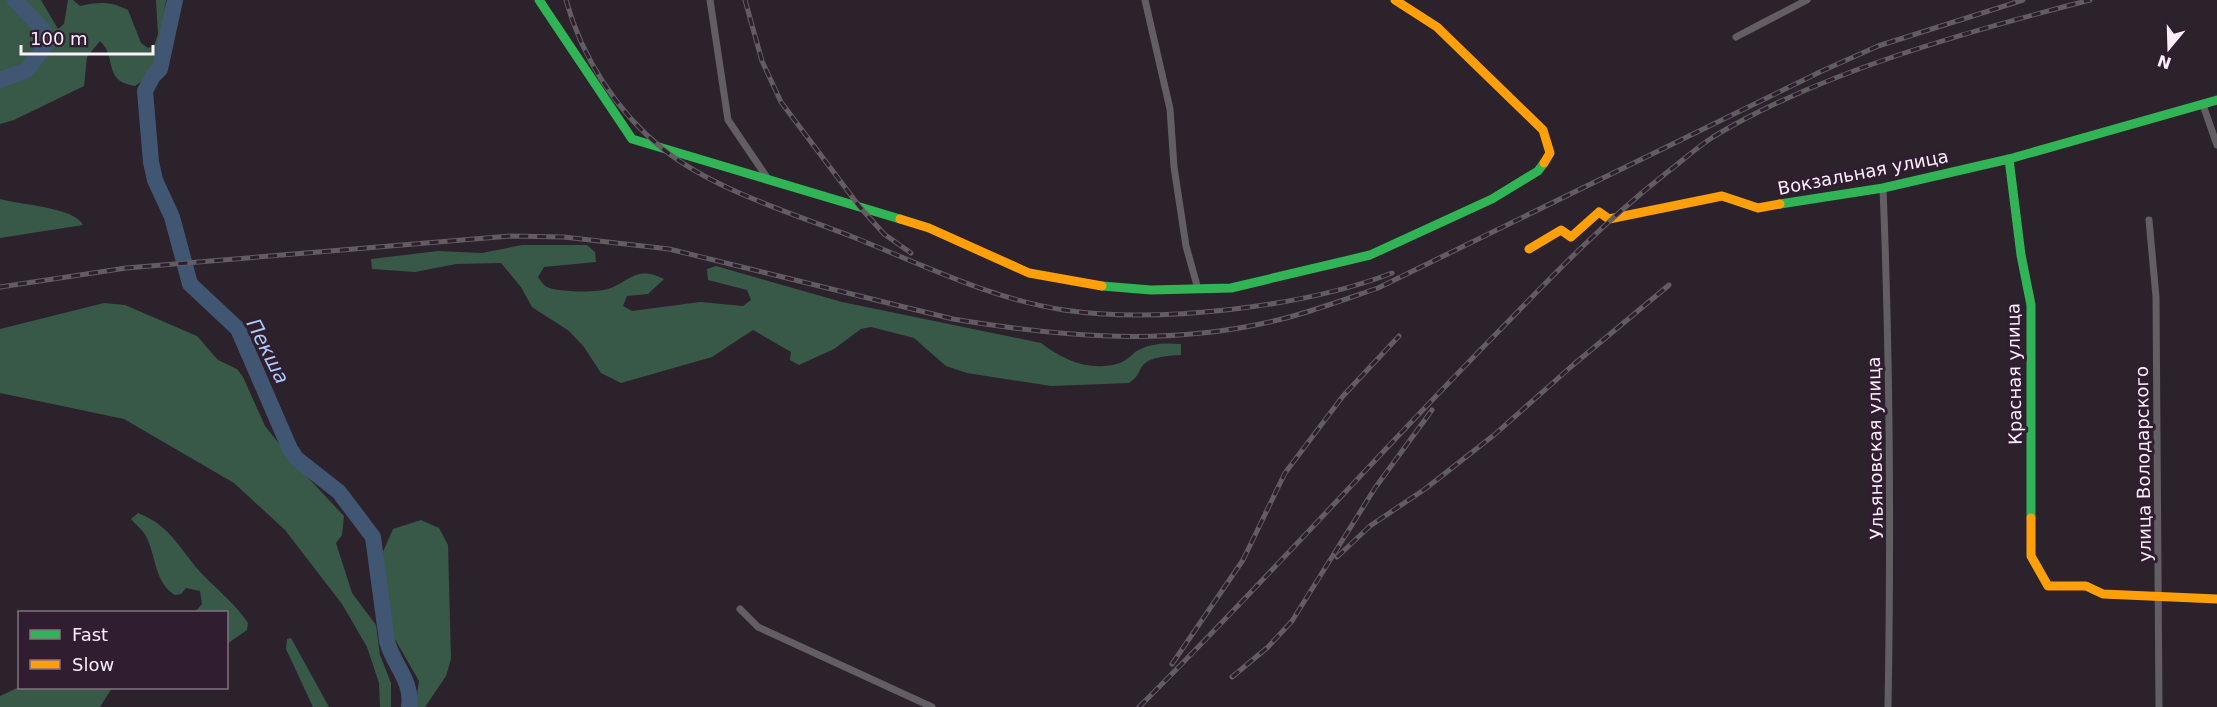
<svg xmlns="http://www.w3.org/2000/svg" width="2217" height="707" viewBox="0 0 2217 707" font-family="'DejaVu Sans',sans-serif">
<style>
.forest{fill:#385947}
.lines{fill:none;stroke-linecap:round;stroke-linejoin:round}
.river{stroke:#415673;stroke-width:16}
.street{stroke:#625e64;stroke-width:7}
.fast{stroke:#30b455;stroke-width:9}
.slow{stroke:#ff9f0a;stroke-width:9}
.rail-casing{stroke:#625d63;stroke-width:5}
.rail{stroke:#301e30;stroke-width:3;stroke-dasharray:9;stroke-linecap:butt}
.labels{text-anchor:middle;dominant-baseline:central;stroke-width:6;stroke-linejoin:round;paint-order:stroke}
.street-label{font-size:18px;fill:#fbeffb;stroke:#301e30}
.water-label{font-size:20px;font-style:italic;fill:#accdf9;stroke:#301e30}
</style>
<rect width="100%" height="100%" fill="#2c222c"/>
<g class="forest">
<path d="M0,0H41L58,29L64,24L68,0H73L80,6C99,2 110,1 128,10L141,43L148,48L154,46L158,34L156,0H166L158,64L151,75L135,86C102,81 118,58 100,41L87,57L84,86L14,120L0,124Z"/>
<path d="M0,199C19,205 75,207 83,225L0,238Z"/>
<path d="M522,245H587L595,252L596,262L544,267L538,277C541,281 543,285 547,287C557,292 597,293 608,289C631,281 636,265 664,279L648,294L627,296L623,306L632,311L700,302L743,306L751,300L747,290L708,280L707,269L716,266L842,302L1041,343C1064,361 1091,372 1120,363C1125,361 1131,356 1135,352C1150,343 1164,343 1181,344V355C1168,356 1148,356 1141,368C1137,376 1136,378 1129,383L1051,386L967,373L946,366L914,338L871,327L861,329L834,349L799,365L790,360L791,352L753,330L712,357L621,383L601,373L584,347L569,331L532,307L521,287L501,263L456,264L415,272L372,269L371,259L438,251L482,253Z"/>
<polygon points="104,303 125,305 197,336 218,360 237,369 243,377 265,426 297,466 344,516 342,535 336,543 352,593 376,625 380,655 391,683 391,707 380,707 379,683 367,647 342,604 285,530 234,483 124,419 0,393 0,329"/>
<path d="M138,513C173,527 180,551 204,576C220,592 236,605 248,623L247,630L227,644L226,612H195L202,604L200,591L186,588L181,594L175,595C155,583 156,557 147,538C144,531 136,525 131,519Z"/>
<polygon points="421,520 439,528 448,545 451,659 446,676 425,707 415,707 419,681 392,634 381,556 393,529"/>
<polygon points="291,638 329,707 313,707 286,649 287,639"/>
<polygon points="19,687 20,688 112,688 100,707 0,707 0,696"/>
</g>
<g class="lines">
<g class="river">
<path d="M175,0L160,69L153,76L145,91L151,162L155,180L172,217L190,284L238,329L290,449L297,459L339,492L373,537L387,641C393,665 413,680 409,707"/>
<polyline points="0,80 27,70 46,45 44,31 15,0"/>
</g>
<g class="street">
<polyline points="710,0 728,120 768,179"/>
<polyline points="1145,0 1170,109 1174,167 1186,246 1198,289"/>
<polyline points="1736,37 1807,0"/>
<polyline points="2203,105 2217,145"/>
<path d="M1883,188C1890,361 1891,534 1888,707"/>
<polyline points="2149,220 2156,297 2159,707"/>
<polyline points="740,609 758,627 932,707"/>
</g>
<g class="fast">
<polyline points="539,0 632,139 900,219"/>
<polyline points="2009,159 2021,255 2031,305 2031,518"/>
<polyline points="1780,204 1883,188 2009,159 2217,100"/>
<polyline points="1102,286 1151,290 1231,288 1370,255 1492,199 1538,171 1544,163"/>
</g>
<g class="slow">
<polyline points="1395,0 1437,27 1543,130 1550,153 1544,163"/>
<polyline points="900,219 929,228 1029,273 1102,286"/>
<polyline points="1529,249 1561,230 1571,237 1599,212 1609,219 1722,196 1758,208 1780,204"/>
<polyline points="2031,518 2031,556 2048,586 2086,586 2103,594 2217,599"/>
</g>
<defs>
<g id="rail">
<path d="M566,0C582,58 617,112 663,149C714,190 792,213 853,237C921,264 991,299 1064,310C1158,324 1304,307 1392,273"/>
<polyline points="745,0 762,61 781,102 859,206 884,234 911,253"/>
<path d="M0,287L126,268L511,236L564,237L669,249L953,319C1056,336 1161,346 1265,323C1303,315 1340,301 1378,288L1822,71L1878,46L2023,0"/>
<polyline points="1337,557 1370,526 1425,489 1494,435 1573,365 1669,285"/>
<polyline points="1172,664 1243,560 1285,473 1343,396 1399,336"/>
<polyline points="1232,677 1268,647 1292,621 1375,488 1432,410"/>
<path d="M1139,707C1262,585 1376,456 1497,333C1551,277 1604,222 1665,174C1681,162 1696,148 1713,137C1820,72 1969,31 2090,0"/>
</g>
</defs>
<use href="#rail" class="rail-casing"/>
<use href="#rail" class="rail"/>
</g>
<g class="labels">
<g class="street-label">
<text transform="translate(1863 172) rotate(-11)">Вокзальная улица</text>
<text transform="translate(2014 374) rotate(-91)">Красная улица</text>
<text transform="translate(1875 448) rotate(-91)">Ульяновская улица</text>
<text transform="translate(2143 464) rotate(-91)">улица Володарского</text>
</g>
<g class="water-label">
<text transform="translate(268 351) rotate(63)">Пекша</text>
</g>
</g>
<rect x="18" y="611" width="210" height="78" fill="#301e30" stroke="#817281" stroke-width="1.5"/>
<rect x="30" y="630" width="30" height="9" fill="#30b455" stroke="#817281" stroke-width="1.5"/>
<text x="72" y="641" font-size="18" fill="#fbeffb">Fast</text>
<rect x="30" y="660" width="30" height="9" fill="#ff9f0a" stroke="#817281" stroke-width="1.5"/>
<text x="72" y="671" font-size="18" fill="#fbeffb">Slow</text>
<g transform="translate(2169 48) rotate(199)" stroke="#301e30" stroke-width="4.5" paint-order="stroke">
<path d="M0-4.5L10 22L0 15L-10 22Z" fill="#fbeffb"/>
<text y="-9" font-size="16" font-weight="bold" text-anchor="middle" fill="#fbeffb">N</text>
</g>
<path d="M21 45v9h132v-9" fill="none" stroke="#fbeffb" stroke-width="3"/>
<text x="30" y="45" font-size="18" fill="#fbeffb" stroke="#301e30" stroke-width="4.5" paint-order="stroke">100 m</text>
</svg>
